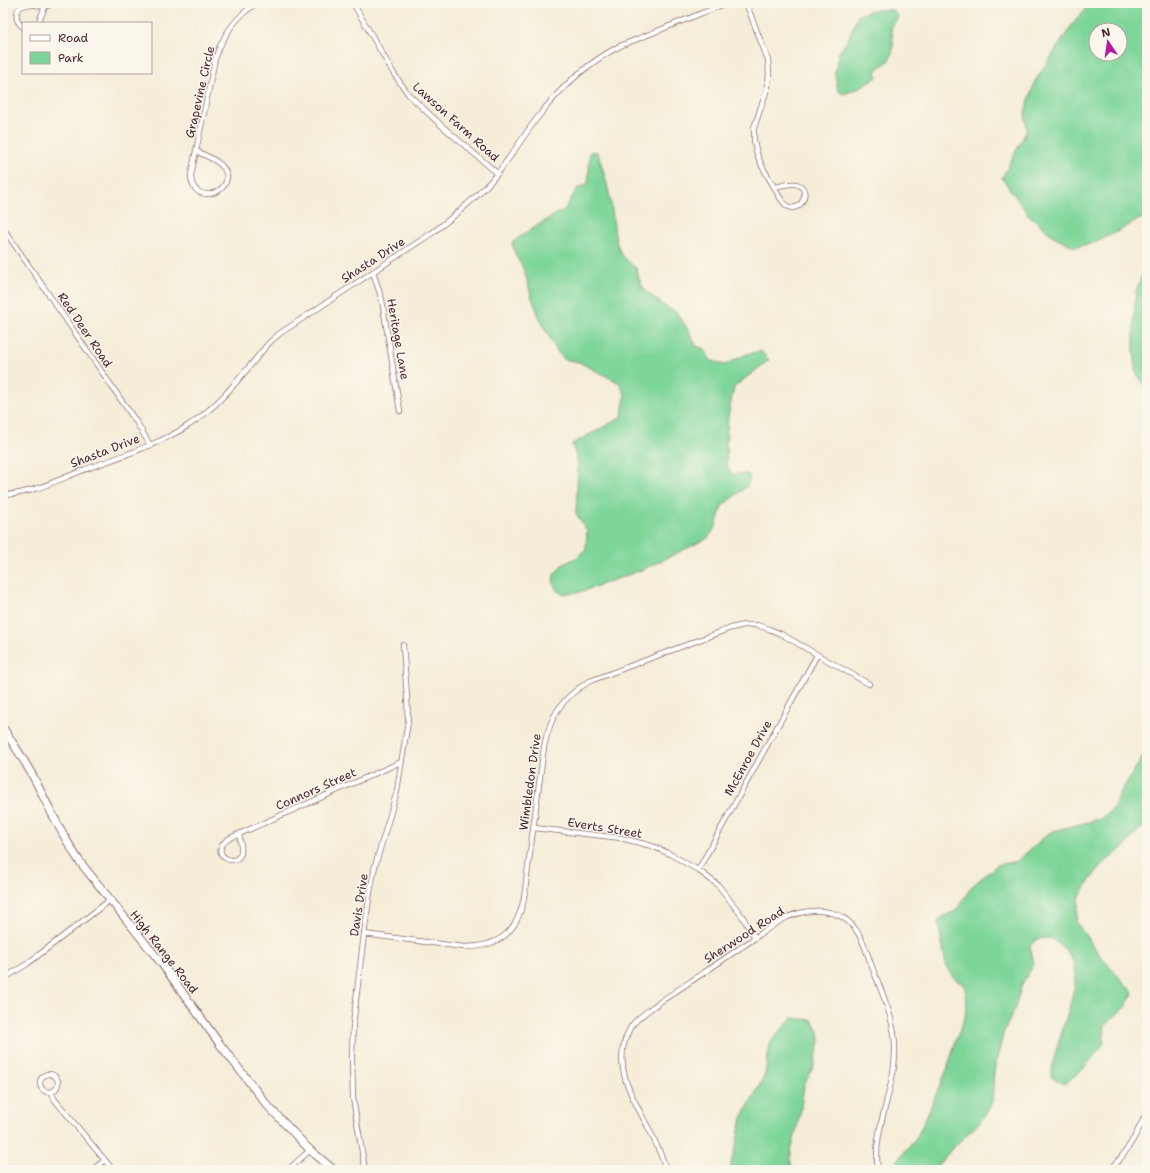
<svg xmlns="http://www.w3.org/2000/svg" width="1150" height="1173" viewBox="0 0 1150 1173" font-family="'Shantell Sans',sans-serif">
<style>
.green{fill:#7ed599;stroke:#647a62;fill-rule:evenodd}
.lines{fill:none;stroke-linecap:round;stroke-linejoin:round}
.street-casing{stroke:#866768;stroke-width:6}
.secondary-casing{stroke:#866768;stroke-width:9}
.street{stroke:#fff;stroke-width:4.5}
.secondary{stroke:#fff;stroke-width:7}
.labels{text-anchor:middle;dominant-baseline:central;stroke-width:3;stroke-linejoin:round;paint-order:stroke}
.street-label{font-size:12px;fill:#4a1f2b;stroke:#fbf7ec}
</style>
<rect width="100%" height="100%" fill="#fbf7ec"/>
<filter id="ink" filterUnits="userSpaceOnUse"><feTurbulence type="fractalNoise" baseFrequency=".025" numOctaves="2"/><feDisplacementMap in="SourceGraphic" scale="8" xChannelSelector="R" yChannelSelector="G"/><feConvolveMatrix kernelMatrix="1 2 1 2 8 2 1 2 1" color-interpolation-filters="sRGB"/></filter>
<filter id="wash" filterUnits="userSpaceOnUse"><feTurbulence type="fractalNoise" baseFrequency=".012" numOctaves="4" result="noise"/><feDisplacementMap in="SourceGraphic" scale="16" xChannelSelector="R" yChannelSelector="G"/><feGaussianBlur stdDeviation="0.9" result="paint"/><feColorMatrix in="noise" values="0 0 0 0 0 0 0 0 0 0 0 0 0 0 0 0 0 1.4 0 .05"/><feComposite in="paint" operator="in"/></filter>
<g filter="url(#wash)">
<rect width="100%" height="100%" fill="#f5edd8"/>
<g class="green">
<path d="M1090,3H1147V215L1115,233L1090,244L1074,247L1052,235L1027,213L1002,178L1027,130L1025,113L1035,81L1072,25ZM1096,30H1120V54H1096Z"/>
<path d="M874,10H893L898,17L891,28C893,39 896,53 887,62C884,65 880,67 876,69L877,77L857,89L844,94L838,91L835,73L838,54L849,38L858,15Z"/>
<path d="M590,152H597C604,171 609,190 612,210C614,222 614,235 618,247C621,256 629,263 636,268L640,282L646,292L667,308L675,311L688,329L696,346L705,349L710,360L725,365L747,354L761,351L769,360L734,387L728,417L726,443L727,465L731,474H748L750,479L747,486L722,506L716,526L708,538L642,570L580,592L562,594L557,591L553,581L554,575L562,565L576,558L586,549L587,531L576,513L578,463L572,444L622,417L625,395L620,383L579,362L564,359L558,353L540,319L532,298L524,270L516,256L512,243L525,233L565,209L577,189L588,184Z"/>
<polygon points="1147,261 1147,389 1137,374 1134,352 1134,315 1136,291"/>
<polygon points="1147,750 1147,824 1138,831 1126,845 1102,865 1090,880 1079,898 1076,922 1101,957 1133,993 1125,1007 1105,1025 1103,1045 1083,1069 1064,1084 1051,1077 1054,1058 1070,1005 1075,986 1074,963 1065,949 1051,938 1037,939 1030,946 1034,964 1022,984 1015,1008 1003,1034 994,1071 992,1102 981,1121 957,1144 933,1170 890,1170 918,1135 947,1070 956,1040 965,1017 967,999 964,985 955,979 946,965 938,921 946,915 956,911 971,887 997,865 1017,861 1042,839 1053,831 1100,819 1112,810 1120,793"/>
<polygon points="792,1018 812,1020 819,1032 820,1041 814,1066 804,1085 800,1114 791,1152 791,1170 731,1170 731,1163 735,1150 742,1118 765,1075 770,1043"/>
</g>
</g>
<g filter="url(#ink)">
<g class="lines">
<defs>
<g id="street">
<polyline points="353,3 394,74 409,95 442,126 497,173"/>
<path d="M746,3L768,60L769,73L768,86L754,128V141L757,154L762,166L774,187C777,192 780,199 784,203C798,219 815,189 796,184C789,183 781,186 774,187"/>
<polyline points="38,23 45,7 53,3"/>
<path d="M23,27C14,21 14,7 26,5C32,3 39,6 45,7"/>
<path d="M196,151C204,155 215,159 221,165C244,189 191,211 191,175L215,59C223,35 236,16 257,3"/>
<polyline points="3,228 137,423 150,445"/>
<polyline points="373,272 382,300 400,411"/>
<path d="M3,495C30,494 56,481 81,471C115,458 159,445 189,425C221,405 245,371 269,343L279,334L432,233C456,215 478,197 497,174C512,155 524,135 538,117C561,87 587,63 620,46L727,3"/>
<polyline points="534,828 621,838 652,846 670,854 698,870 718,885 742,916 755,938"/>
<path d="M239,834C240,839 242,847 241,853C236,868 213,856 223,844C226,839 234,836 239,834L401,762"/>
<polyline points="698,870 817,655"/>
<path d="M364,934L464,947C499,947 517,933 524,898L544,747C550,716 562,697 590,681L731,628L744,625H757L769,629L781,634L869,684"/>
<polyline points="3,979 27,964 110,900"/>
<circle cx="49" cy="1083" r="9"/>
<polyline points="1147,1083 1147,1087"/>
<polyline points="51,1092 55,1100 113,1170"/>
<polyline points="92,1170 105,1160"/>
<polyline points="288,1170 310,1150"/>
<polyline points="365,1170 353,1098 352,1058 353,1025 364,934 370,892 375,866 397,791 408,721 407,696 403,645"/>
<path d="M666,1170C662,1155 655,1141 648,1127C634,1100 615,1072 625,1040C627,1035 629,1028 633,1024C640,1016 649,1010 657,1004C685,985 713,967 740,948C753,940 765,930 778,922C804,907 840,904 858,933C864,942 867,953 871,964C881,991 896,1021 895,1051C895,1091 872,1129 878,1170"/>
<path d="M1110,1170C1127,1154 1138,1132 1147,1111"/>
</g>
<path id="secondary" d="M3,728C15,746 27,764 37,784C50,810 63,837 80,862L162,964L219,1043L267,1105L310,1150L334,1170"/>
</defs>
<use href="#street" class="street-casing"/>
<use href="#secondary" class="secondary-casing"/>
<use href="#street" class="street"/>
<use href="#secondary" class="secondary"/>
</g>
</g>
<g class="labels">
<g class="street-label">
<text transform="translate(200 92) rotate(-77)">Grapevine Circle</text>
<text transform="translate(456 122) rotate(42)">Lawson Farm Road</text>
<text transform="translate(373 260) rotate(-33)">Shasta Drive</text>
<text transform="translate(85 330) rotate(56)">Red Deer Road</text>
<text transform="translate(398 339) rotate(80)">Heritage Lane</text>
<text transform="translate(105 451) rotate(-21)">Shasta Drive</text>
<text transform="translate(748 758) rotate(-61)">McEnroe Drive</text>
<text transform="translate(530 782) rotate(-82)">Wimbledon Drive</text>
<text transform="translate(316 789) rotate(-24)">Connors Street</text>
<text transform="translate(605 828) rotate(9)">Everts Street</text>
<text transform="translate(359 905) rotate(-81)">Davis Drive</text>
<text transform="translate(744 935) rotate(-33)">Sherwood Road</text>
<text transform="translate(164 952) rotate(52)">High Range Road</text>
</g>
</g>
<rect width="1150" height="1173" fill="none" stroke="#fbf7ec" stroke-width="16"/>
<rect x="22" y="22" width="130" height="52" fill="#fbf7ec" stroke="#b4a19f"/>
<rect x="30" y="35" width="20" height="6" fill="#ffffff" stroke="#b4a19f"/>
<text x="58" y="42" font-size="12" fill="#4a1f2b">Road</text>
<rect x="30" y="52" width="20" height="12" fill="#7ed599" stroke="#b4a19f"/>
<text x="58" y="62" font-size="12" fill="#4a1f2b">Park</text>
<g transform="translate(1108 42) rotate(347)"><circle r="19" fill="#fbf7ec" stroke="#b4a19f"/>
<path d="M0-3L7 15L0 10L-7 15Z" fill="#b5179e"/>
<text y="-6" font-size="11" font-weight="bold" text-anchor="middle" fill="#4a1f2b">N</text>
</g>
</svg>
